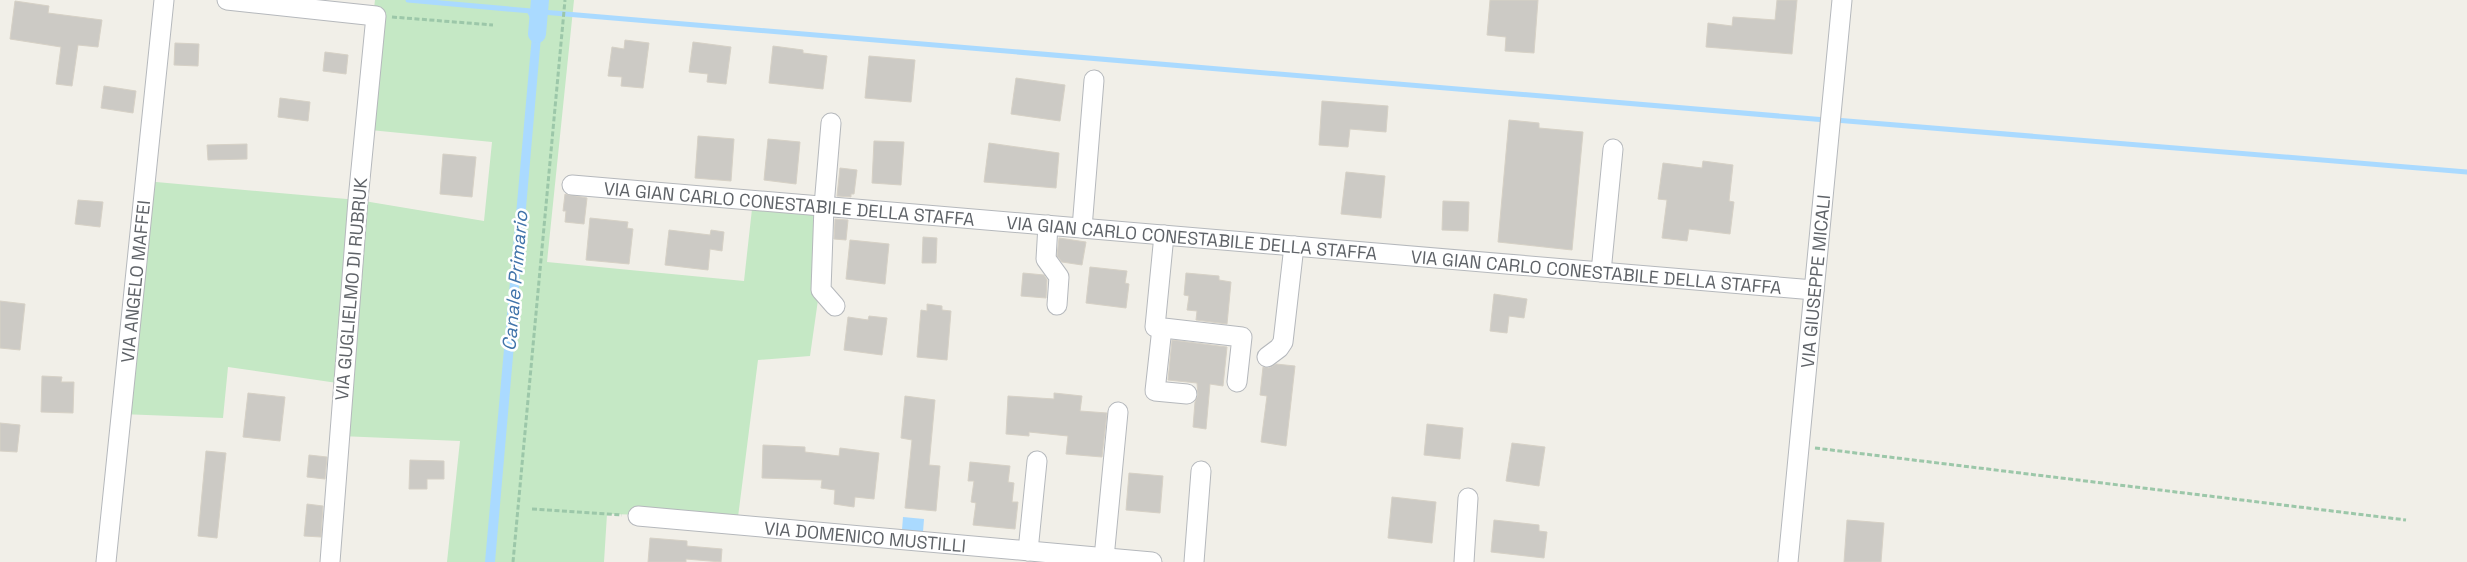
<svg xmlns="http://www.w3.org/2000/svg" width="2467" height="562" viewBox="0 0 2467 562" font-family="'Space Grotesk',sans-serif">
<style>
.green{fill:#c5e8c5}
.water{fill:#aadaff}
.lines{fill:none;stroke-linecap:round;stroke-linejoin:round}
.stream{stroke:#aadaff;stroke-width:5}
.canal{stroke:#aadaff;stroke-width:18}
.building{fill:#cccac5;stroke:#d6d1c6}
.minor-casing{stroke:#b5b8bc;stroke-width:21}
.path{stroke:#9cc7a9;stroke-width:3;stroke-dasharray:5 2.5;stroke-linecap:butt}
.minor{stroke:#fff;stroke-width:19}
.labels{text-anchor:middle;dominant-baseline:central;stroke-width:5;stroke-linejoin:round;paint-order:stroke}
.street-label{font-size:18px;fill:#5f6368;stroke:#fff}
.water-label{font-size:19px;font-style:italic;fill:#4174aa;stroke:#fff}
</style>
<rect width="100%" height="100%" fill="#f1efe8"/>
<polygon class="green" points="375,0 574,0 547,262 744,281 753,200 824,206 821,279 810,356 758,360 738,517 607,514 604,562 447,562 460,441 340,436 344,384 228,367 223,418 121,414 145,181 358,200 484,221 492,142 360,129"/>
<g class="water">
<polygon points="526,10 548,12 542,25 495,562 485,562 533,24"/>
<polygon points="903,517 924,519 923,532 902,530"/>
</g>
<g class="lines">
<g class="stream">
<polyline points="408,0 531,11"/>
<polyline points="542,12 1826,120"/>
<polyline points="1835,120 2467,172"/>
</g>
<polyline class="canal" points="537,34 540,0"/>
</g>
<g class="building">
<polygon points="1490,0 1538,0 1534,53 1505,51 1506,37 1487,35"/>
<polygon points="1777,0 1797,0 1792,54 1706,47 1708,23 1732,26 1733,17 1775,20"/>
<polygon points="15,1 49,6 48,13 102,20 98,47 78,45 72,86 56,84 61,47 10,39"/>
<polygon points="625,40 649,43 643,88 621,86 622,77 608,76 612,47 624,49"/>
<polygon points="693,42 731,47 726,84 707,82 708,74 689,72"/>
<polygon points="175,43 199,44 198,66 174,65"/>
<polygon points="773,46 803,50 803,53 827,56 823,89 769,83"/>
<polygon points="325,52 348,55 346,74 323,71"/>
<polygon points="869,56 915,60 911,102 865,98"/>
<polygon points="1016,78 1065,85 1060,121 1011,114"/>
<polygon points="104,86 136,91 133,113 101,108"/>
<polygon points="280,98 310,102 308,121 278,117"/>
<polygon points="1322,101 1388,106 1386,132 1350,129 1348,147 1319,145"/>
<polygon points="1509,120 1539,123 1539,128 1583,132 1572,250 1498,242"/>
<polygon points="698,136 734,139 731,181 695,178"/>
<polygon points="768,139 800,142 796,184 764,180"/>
<polygon points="874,141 904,142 901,185 872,183"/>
<polygon points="989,143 1059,153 1056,188 984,182"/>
<polygon points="247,144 247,159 208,160 207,145"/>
<polygon points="443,154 476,157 472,197 440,194"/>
<polygon points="1703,161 1733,165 1729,201 1734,202 1730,234 1689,229 1687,241 1662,238 1667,200 1658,199 1663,163 1702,168"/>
<polygon points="840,168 857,170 854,194 851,194 851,197 837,196"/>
<polygon points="1346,172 1385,176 1381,218 1341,214"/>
<polygon points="565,194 587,198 584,224 565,222 566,211 563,211"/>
<polygon points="78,200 103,202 100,227 75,224"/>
<polygon points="1443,201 1469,202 1468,231 1442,230"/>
<polygon points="590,218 628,222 627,228 633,229 629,264 586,260"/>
<polygon points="835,219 848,220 846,240 834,239"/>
<polygon points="669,230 710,235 711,230 724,232 722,251 710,249 708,270 665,265"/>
<polygon points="923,237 937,238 936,263 922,263"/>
<polygon points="1059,238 1086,242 1082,265 1062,262 1057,256"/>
<polygon points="850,240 889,244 885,284 846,279"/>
<polygon points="1090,267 1127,271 1125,283 1129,284 1126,308 1086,303"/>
<polygon points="1023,273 1044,275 1047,280 1046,298 1021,296"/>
<polygon points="1186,273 1219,276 1219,280 1231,282 1227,324 1196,320 1197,311 1187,310 1189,296 1184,295"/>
<polygon points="1494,294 1527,299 1524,318 1509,316 1507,333 1490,331"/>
<polygon points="0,301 25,304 20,350 0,348"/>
<polygon points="927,304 942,306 942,310 951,311 947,360 917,357 921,310 927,311"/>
<polygon points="869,316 887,318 882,355 844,350 848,317 868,320"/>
<polygon points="1172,340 1227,347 1223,386 1210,384 1206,429 1193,427 1195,402 1198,395 1197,383 1168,380"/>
<polygon points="1276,364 1295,366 1286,446 1261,442 1267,396 1260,395 1263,367 1269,368"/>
<polygon points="42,376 62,377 61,382 74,382 73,413 41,412"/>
<polygon points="248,393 285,397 280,441 243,437"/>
<polygon points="1054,393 1082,396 1080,411 1107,413 1102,457 1066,454 1068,436 1029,432 1029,436 1006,434 1008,396 1054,399"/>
<polygon points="905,396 935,400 929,465 940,466 936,511 905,508 912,440 901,438"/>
<polygon points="0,423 20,425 17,452 0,451"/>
<polygon points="1427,424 1463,428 1460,459 1424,455"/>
<polygon points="1512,443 1545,447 1539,486 1506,481"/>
<polygon points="763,445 805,447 805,452 839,456 840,448 879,453 874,499 855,497 854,507 834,504 835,490 821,488 822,480 762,478"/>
<polygon points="206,451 226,453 217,538 198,536"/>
<polygon points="309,455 327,457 325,479 307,477"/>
<polygon points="410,460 444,461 444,479 427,479 427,489 409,489"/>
<polygon points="970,462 1010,466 1008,482 1014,483 1012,502 1018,502 1015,529 973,525 976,503 971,502 974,481 968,481"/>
<polygon points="1129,473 1163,476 1160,513 1126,510"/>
<polygon points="1392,497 1436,502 1432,543 1388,538"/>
<polygon points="307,504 323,506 321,537 304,536"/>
<polygon points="1494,520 1539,525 1539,531 1547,532 1544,558 1491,552"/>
<polygon points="1847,520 1884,523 1881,562 1844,562"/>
<polygon points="650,538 687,541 687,546 722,549 721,562 686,559 686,562 648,562"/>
</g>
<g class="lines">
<defs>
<g id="minor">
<polyline points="227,0 376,16 358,200 330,562"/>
<polyline points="831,123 824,206 821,290 835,306"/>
<path id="s1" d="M572,185L1814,290"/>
<polyline points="1048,225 1046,259 1059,277 1057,305"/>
<polyline points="1082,228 1094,80"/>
<polyline points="1164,235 1155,327 1242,337 1237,382"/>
<polyline points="1601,272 1613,149"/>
<polyline points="1162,328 1155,391 1187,394"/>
<polyline points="1267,357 1279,348 1283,342 1294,246"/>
<path id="s2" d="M638,516L1152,562"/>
<polyline points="1028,551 1037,461"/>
<polyline points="1104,558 1118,412"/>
<path id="s3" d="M106,562L164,0"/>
<polyline points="1194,562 1201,471"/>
<polyline points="1464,562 1468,498"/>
<path id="s4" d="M1788,562L1842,0"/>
</g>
</defs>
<use href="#minor" class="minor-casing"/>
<g class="path">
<polyline points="392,17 493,25"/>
<polyline points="1815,448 2406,520"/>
<polyline points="532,509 622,515"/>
<polyline points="513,562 565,0"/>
</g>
<use href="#minor" class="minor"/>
</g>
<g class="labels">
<g class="street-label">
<text stroke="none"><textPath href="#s1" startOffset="218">VIA GIAN CARLO CONESTABILE DELLA STAFFA</textPath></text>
<text stroke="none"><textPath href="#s1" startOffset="622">VIA GIAN CARLO CONESTABILE DELLA STAFFA</textPath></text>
<text stroke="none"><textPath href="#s1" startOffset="1028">VIA GIAN CARLO CONESTABILE DELLA STAFFA</textPath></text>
<text stroke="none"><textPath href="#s3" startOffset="282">VIA ANGELO MAFFEI</textPath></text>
<text stroke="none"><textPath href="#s4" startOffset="282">VIA GIUSEPPE MICALI</textPath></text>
<text transform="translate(351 289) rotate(-85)">VIA GUGLIELMO DI RUBRUK</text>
<text stroke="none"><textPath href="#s2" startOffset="228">VIA DOMENICO MUSTILLI</textPath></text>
</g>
<g class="water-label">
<text transform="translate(515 281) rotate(-85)">Canale Primario</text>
</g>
</g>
</svg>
